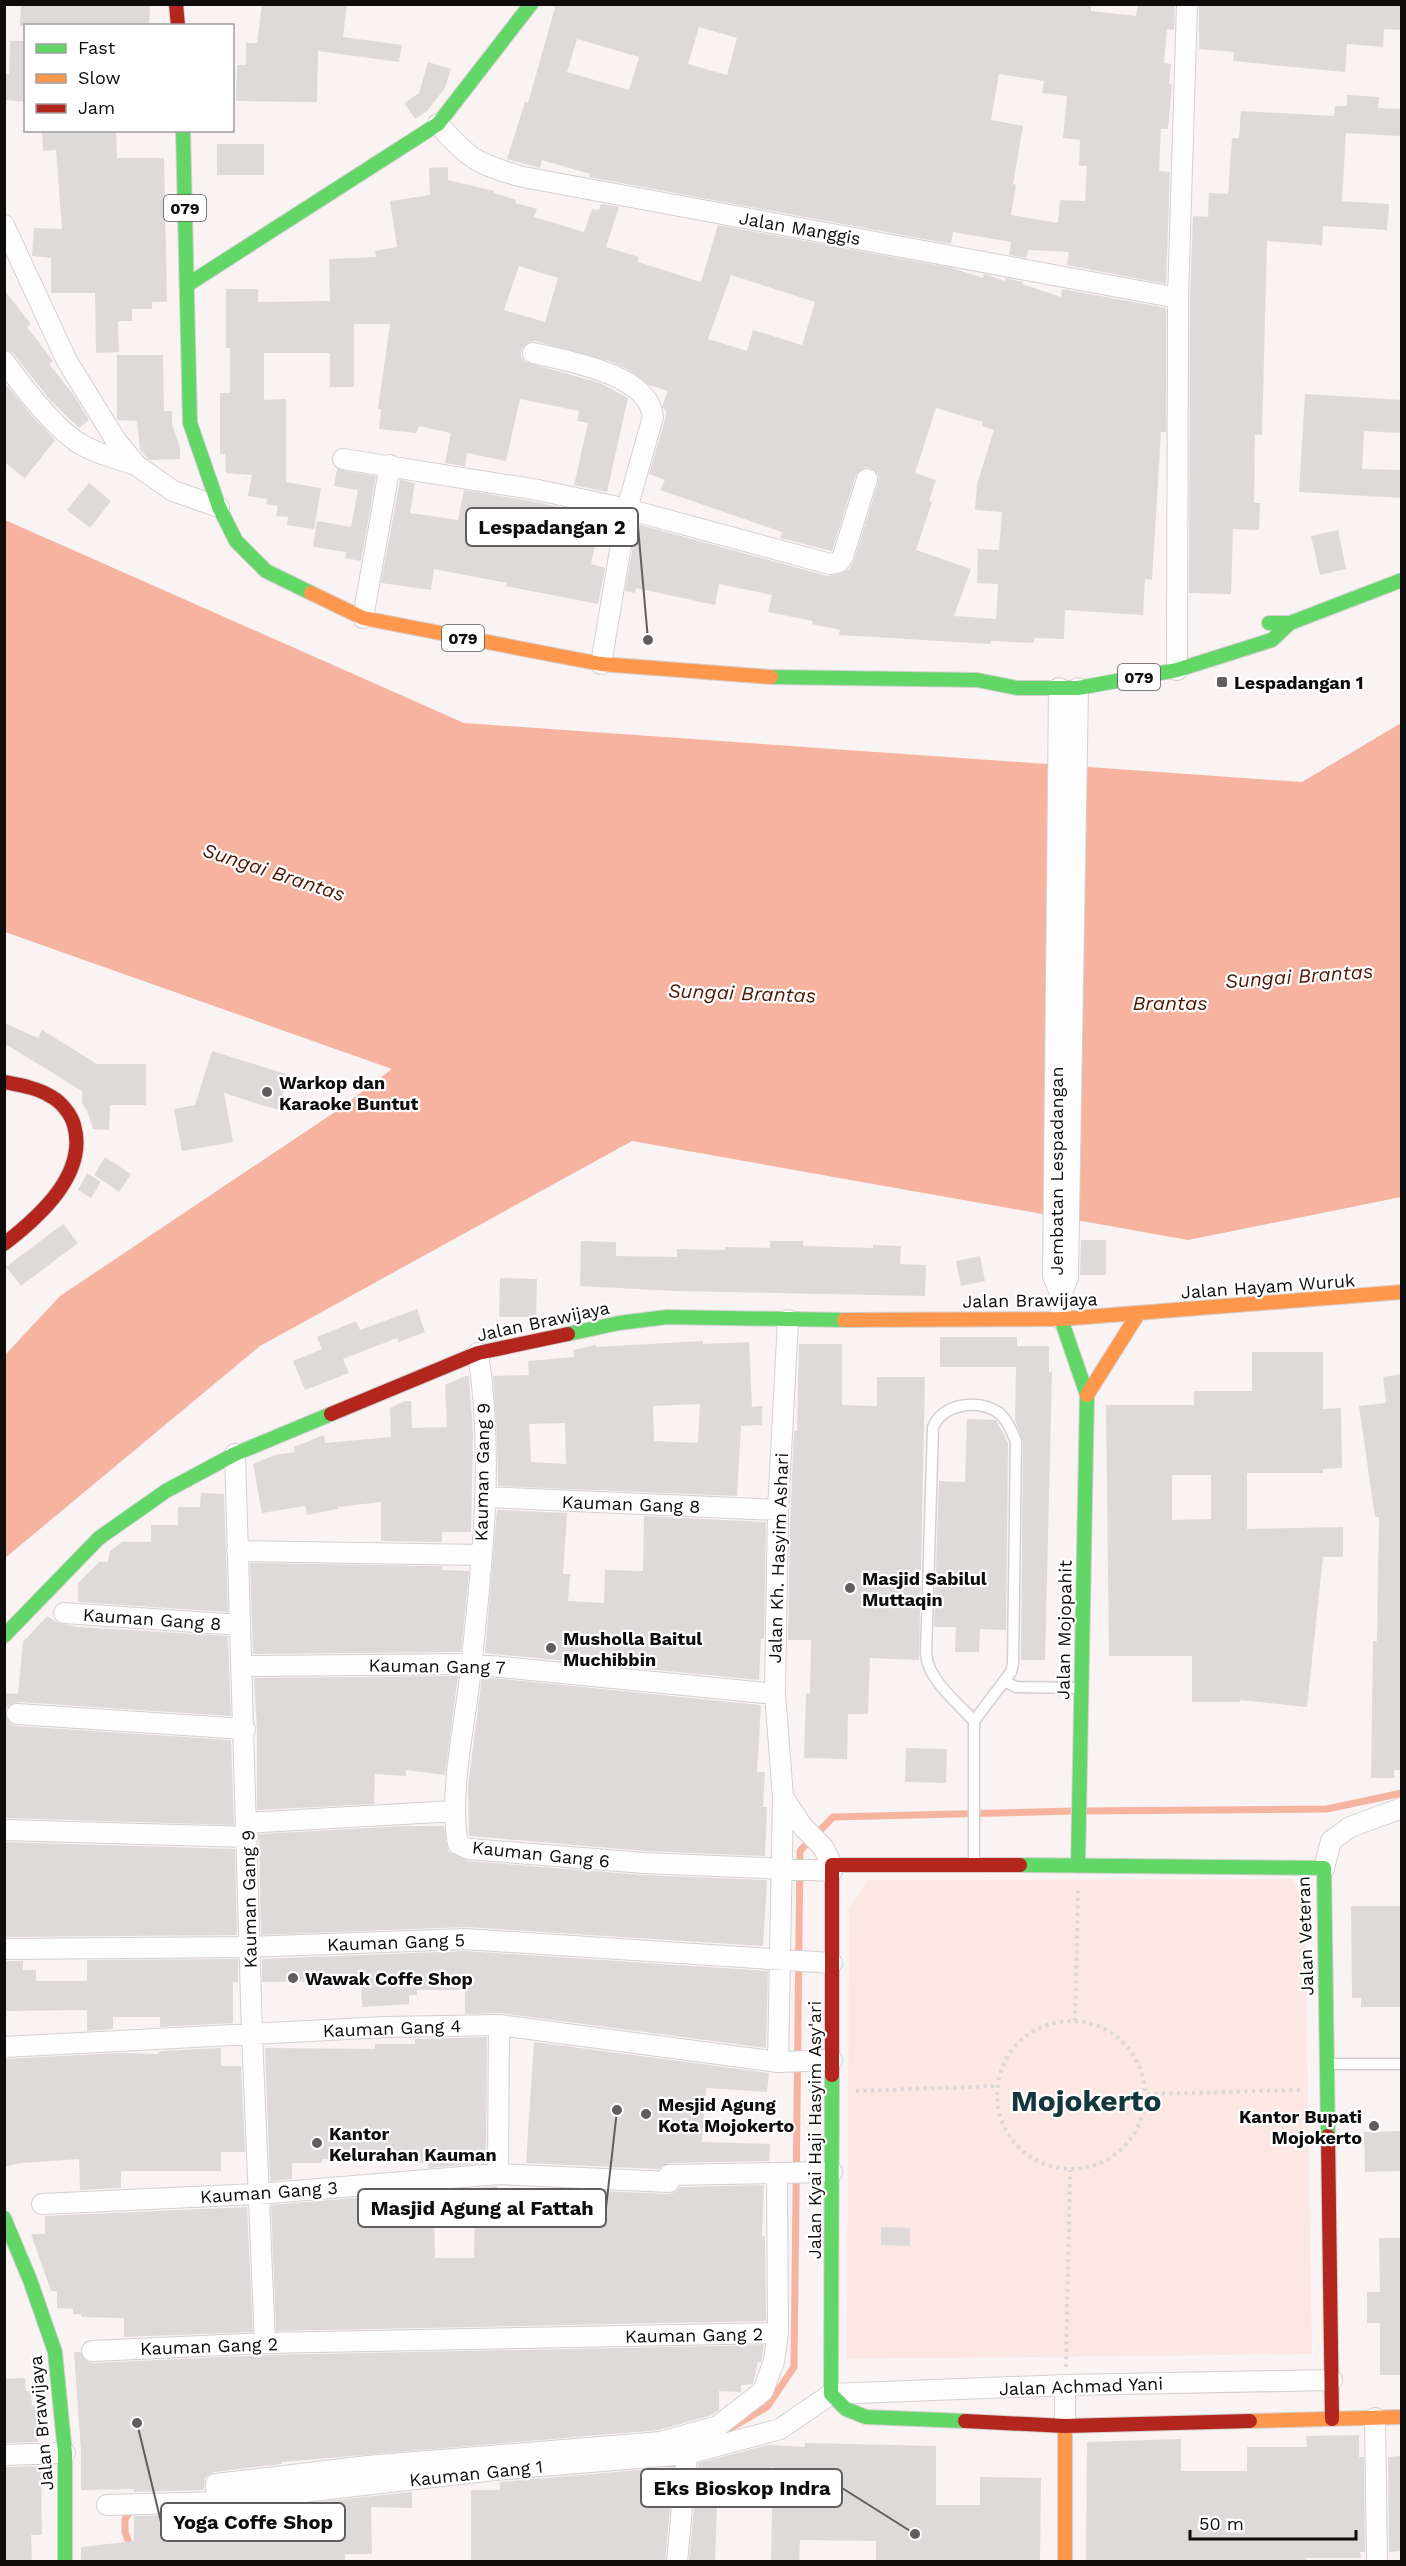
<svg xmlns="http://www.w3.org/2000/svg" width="1406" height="2566" font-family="'Work Sans',sans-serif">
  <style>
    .green { fill: #fbe8e2 }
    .water { fill: #f6b3a0 }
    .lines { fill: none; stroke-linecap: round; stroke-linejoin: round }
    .stream { stroke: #f6b3a0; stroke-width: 7 }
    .building { fill: #dedad9; fill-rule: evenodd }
    .lane-casing { stroke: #d4d0cf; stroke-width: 13 }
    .street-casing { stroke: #d4d0cf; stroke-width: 22 }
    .fast-casing { stroke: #d4d0cf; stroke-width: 16 }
    .slow-casing { stroke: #d4d0cf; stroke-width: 16 }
    .jam-casing { stroke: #d4d0cf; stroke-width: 16 }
    .path { stroke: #d9d7d7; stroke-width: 4; stroke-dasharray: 3 4.5; stroke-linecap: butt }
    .lane { stroke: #fefdfd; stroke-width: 10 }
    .street { stroke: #fefdfd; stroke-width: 20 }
    .fast { stroke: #63d668; stroke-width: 14 }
    .slow { stroke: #ff974d; stroke-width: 14 }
    .jam { stroke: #b3261e; stroke-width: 14 }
    .poi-dot { fill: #615d5d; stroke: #fff; stroke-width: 2 }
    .labels { text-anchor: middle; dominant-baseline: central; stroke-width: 4.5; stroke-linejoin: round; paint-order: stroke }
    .shield { fill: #fff; stroke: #575555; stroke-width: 1.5 }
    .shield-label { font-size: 16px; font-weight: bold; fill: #0f0c0c }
    .street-label { font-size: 18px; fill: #0f0c0c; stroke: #fff }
    .poi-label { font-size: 18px; font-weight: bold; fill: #0f0c0c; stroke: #fff; text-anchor: start }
    .water-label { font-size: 20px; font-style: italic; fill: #4d1503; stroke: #fff }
    .town-label { font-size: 30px; font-weight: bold; fill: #16363e; stroke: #fff }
    .leader { fill: none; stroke: #615d5d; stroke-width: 2 }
    .callout-dot { fill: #615d5d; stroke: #fff; stroke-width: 2 }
    .callout { fill: #fff; stroke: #615d5d; stroke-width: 2 }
    .callout-label { font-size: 20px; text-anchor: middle; font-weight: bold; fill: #0f0c0c }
  </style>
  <rect width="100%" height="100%" fill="#f9f4f3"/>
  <path class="green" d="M1292,1879L1305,1905L1312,2354L847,2359L849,1909L868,1880Z"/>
  <path class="water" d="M5,520L464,723L1302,782L1401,723V1197L1188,1240L632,1141L260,1346L5,1558V1355L60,1296L338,1110L392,1069L5,932Z"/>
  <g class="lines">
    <path class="stream" d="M1085,1811L1327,1809L1402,1793
      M717,2436L767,2407L794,2367L800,1851L833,1817L1074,1811
      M131,2548L125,2532V2519L131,2510"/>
  </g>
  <path class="building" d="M21,4H150L149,26H20Z
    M262,4H347L343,37L402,45L399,62L318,51L317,102L236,101L237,65H246V43H257Z
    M556,4H1091V11L1136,16L1138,4H1175L1174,30L1167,29L1164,63L1171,64L1169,84H1172L1168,129H1161L1159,171L1170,172L1166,284L1067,265L1069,252L1028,250L1027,258L1009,255L1011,242L953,232L951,244L589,177L590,174L542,160L540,168L507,159L525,102L528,103ZM699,27L737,38L727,75L688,64ZM577,39L639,57L629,90L567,72ZM999,74L1044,81L1042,93L1067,96L1063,138L1080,140L1079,166H1087L1085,201L1060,200L1058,223L1011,215L1016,185L1013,184L1023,126L991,120Z
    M1199,4H1401V30L1384,29L1383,47L1347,44L1345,72L1233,61L1234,52L1199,49Z
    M10,41H26V102L4,100V74H9Z
    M428,62L451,69L445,88L427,111L415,119L404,103L419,93Z
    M1347,95L1379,97L1378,108L1401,109L1400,136L1346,133L1342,201L1389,204L1387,230L1323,226L1322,245L1267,241L1262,435L1255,434L1254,503H1260L1259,530L1233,529L1231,594L1189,593L1190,298L1193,216L1208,217L1209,193L1228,194L1232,138H1239L1241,111L1334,116L1335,106H1347Z
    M42,130H116L117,158H164L167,302H152V309H132V321H118L119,352L96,353L95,293H51V258L32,256L34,228L62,229L56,150L43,151Z
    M217,144H264V175H217Z
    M448,167V180L494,191V193L516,200L515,203L537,209L534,217L584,232L592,209L599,210L601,204L619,207L606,247L639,257L638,262L701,282L718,225L952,268L983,278L984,274L1005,281V278L1023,282L1022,284L1061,297L1062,289L1166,308V432H1161L1152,580L1145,579L1143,615L1065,610L1064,639L1034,638V643L991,641V644L839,635L840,630L812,624L813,621L768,612L772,595L719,584L715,605L636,588L635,593L625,591L637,524L827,576L842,573L849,569L854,560L878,483L879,476L871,468L865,467L856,475L832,551L780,538L782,532L660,490L665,480L649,474L665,420L666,411L662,407L668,391L649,385L629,370L609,361L535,341L529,342L521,350V356L525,362L600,383L628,398L607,492L574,485L588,423L577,421L579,411L520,399L506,461L467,453L465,466L445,463L451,433L419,426L416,433L379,429L381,409H378L390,324H354V387H330V353H264V400L286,399V482L321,488L314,529L287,525L288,517L276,516L278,506L266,504L267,499L248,496L252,475L226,473L225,454H220V393H230V348H226V289H258V302L330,301L329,259L376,257L375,251L397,247L390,201L430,195L429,168ZM519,266L558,278L545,322L504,310ZM731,275L815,302L802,345L753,330L747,351L708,339ZM936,408L983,422L982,426L994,430L977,484L975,510L1002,512L999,550L978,549L977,583L998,584L996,619L954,616L971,569L916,550L932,502L929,501L936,480L915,473Z
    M4,290L31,324L27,327L53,361L49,364L73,394L89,420L79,428L50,400L13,353L4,349Z
    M117,355H163L164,411H172V424L180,448V459L149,460L140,450L137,421L117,420Z
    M4,382L32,416L55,440L25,478L4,462Z
    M1305,394L1401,400V433L1364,431L1362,469L1401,470V498L1299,492Z
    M337,469L376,476L361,561L345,558L346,552L313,547L317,521L351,527L358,490L334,486Z
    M400,480L415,483L410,513L458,520L464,490L536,502L602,516L591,564L605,568L598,604L506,586L507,583L434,569L431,590L381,583Z
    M89,483L111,501L90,528L67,510Z
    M1338,530L1346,569L1320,575L1311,536Z
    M4,1023L38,1038L42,1030L97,1064H146V1105H110L109,1130L93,1129L88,1113L82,1103V1091L4,1043Z
    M212,1051L289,1075L278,1110L224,1093L233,1142L182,1151L174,1109L195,1105Z
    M105,1157L131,1174L119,1192L94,1175Z
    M87,1173L101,1182L91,1198L78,1190Z
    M63,1224L78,1243L21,1286L6,1267Z
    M1081,1240H1106V1275H1080Z
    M581,1241L616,1242V1256L677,1257V1249L725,1250V1247L770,1248V1241H803V1246L873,1248V1245L901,1246L900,1264L926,1265L925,1296L676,1291L580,1286Z
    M980,1256L985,1281L961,1286L956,1261Z
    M500,1278L537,1279L536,1317H499Z
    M417,1309L425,1332L399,1342L397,1338L343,1359L349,1373L305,1390L293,1361L322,1349L317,1337L356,1321L360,1330Z
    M940,1337H1017V1346H1049V1372H1052L1045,1660H1021L1023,1441L1015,1421L1016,1367H940Z
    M703,1341V1344L749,1342L752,1407L762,1406V1425L741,1426L737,1496L498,1486L497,1435L493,1376L529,1375L528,1361L574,1357L573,1350L596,1345V1347ZM700,1404L698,1443L654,1441L653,1406ZM565,1423L566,1464L531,1462L529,1424Z
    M799,1344H842V1405L877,1406V1377H925L919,1660L870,1658L868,1714H848L847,1759L804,1758L806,1693H810L811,1640H788L790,1524L794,1431H797Z
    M1252,1352H1323V1409L1341,1408L1342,1468L1323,1469V1473H1247V1529L1343,1527V1557H1323L1307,1707L1240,1700V1702H1192V1656H1109L1106,1405H1194V1391H1252ZM1172,1475H1211V1519L1172,1520Z
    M1401,1374V1770H1394V1778H1371L1373,1641H1377L1379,1517H1375L1359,1406L1386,1403L1383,1377Z
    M466,1376H469L473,1436L471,1532H442V1542L381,1541V1502L338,1507V1509L307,1515L305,1506L262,1513L253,1464L275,1455L295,1452L294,1447L324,1435L325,1443L391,1437L390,1408L405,1401H411L412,1428L447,1427L445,1385Z
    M967,1419L996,1420L1008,1443L1006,1630L980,1629L979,1652H955L956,1627H934L939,1481L965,1482Z
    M201,1493L224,1494L228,1612L78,1602V1583L99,1562H108L110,1551L122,1542H151V1525H178V1507H200Z
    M497,1510L567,1513L563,1574H570L568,1601L604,1603L605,1570L643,1571L644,1516L766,1522L764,1639H761L759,1680L485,1653Z
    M250,1563L442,1566V1570L469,1571L461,1652L253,1654Z
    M47,1616L58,1623L78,1627L228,1636L231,1716L18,1702L7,1707L5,1714L10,1724L16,1726L231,1740L234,1825L4,1818V1693L18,1694L23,1641L27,1638Z
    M458,1676L445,1775L406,1770V1776L375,1774L374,1804L257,1810V1729L254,1678Z
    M482,1677L761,1705L757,1772H765L763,1807H767L765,1856L645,1851L469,1836L468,1786Z
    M906,1748L947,1749L946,1783L905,1782Z
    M405,1826H444L448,1851L468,1861L643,1875L767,1880L763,1946L466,1927L261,1935L259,1834Z
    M4,1842L235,1849L237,1935L4,1937Z
    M1351,1906H1401V2007H1361V1998H1352Z
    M465,1951L768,1971L766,2048L501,2013L465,2014V1990H417V1995H409V2004L362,2007L361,1981L262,1982V1959Z
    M238,1959V1982H233V2023L160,2027V2017H113V2029L87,2031V2010L4,2011V1961H23V1970H36V1981H87V1960Z
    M487,2037L486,2163L428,2168V2163H409V2157L340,2156V2159H322V2163H292V2179L270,2181L265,2048L375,2049V2044H415V2039Z
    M534,2042L769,2073L767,2092L706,2088L702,2142L770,2144L769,2161L669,2163L658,2169L526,2163Z
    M221,2048V2066H241L245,2152H221V2171H121V2188L80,2190L79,2159L21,2163L4,2167V2059L118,2053L157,2054L161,2051Z
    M1401,2131V2171L1365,2172L1364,2132Z
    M764,2185L762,2236H765L766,2321L276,2331L271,2205L378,2196L429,2195V2192L497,2186L496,2204L555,2206V2189L668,2194L675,2192L680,2187ZM434,2209H475L474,2258H435Z
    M247,2207L253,2332L124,2337V2318L81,2317V2314H73V2309L57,2308V2291H51L31,2234H45V2216Z
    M881,2227L910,2228V2246L881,2245Z
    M1379,2238H1401V2375H1380V2323H1367V2292H1380Z
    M764,2345L762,2358L761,2362H758L753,2384L741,2385V2392L719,2391V2410L712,2415L659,2430L281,2462V2464L214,2472L205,2478L204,2490L134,2492V2489L81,2490V2451L74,2352H80L86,2361L93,2363L265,2355Z
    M25,2378L26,2391H31L32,2406L38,2405V2442L4,2443V2379Z
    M1359,2435V2457H1364L1365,2552H1360L1361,2558H1306V2562H1086L1087,2442L1181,2439V2471H1247V2447H1307L1306,2436Z
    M805,2443L936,2446V2505H980V2477L1041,2478L1040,2562H876V2541L800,2540L799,2562H771L773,2467L718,2476L715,2562H689L698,2463L768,2445L805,2447Z
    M1401,2456V2551L1389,2552L1388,2457Z
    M41,2466L42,2535H31L32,2562H4V2467Z
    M674,2467L665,2562H471V2490H500V2482Z
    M412,2492V2508L371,2507L372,2554H345V2562H81V2547L134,2541V2516L217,2514L288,2506H318V2502Z"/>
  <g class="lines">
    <defs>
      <path id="lane" d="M1004,1681L1016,1687L1081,1688
        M974,1721C958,1703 928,1680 926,1654L933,1427C944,1403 978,1399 999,1413C1007,1419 1012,1432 1016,1441L1013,1664L1011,1672L974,1721V1864
        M1327,2064H1402"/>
      <path id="street" d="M438,124C470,160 477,164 523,177L1178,298
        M4,225L67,361L115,439L136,465L173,491L219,507
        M533,353C568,361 649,374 653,417L627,509L601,664
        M4,361C22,386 57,432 84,446C100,455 119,459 136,465
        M343,459L538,490L627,509L830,564L839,562L843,556L867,479
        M363,618L390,465
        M1177,670L1178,298L1187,4
        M1059,688L1053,1276L1061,1296V1319
        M1061,1296L1068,1277L1078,688
        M478,1353C495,1462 481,1576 469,1685C463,1733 449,1797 458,1844L469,1849L644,1863L832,1871
        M235,1454L252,2034L265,2343
        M485,1497L778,1510
        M237,1551L481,1555
        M64,1613L240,1625
        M241,1666L471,1664L775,1694
        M17,1714L245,1729
        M783,1797L803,1827L823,1847L832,1865
        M247,1823L455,1811
        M4,1830L248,1837
        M1324,1868L1331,1841L1350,1827L1402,1808
        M4,1949L250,1947L465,1939L832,1963
        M4,2047L385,2027L499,2025L778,2062L832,2060
        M778,2062L783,1797L775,1694L778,1510L788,1320
        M498,2174L499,2025
        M42,2204L258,2194L498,2174L669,2182V2175L832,2172
        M92,2351L265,2343L778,2333
        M1375,2418L1377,2562
        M1065,2426V2385
        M4,2455L65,2453
        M217,2502L216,2484L367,2466L661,2442L718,2426L763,2391L774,2361L778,2333L777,2174
        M107,2505L217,2502L494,2470L687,2454L780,2429L831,2394L1065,2385L1332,2380
        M677,2562L687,2454"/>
      <path id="fast" d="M183,130L190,423L219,507L236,541L266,571L311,593
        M187,285L438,124L531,4
        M1269,623H1290L1402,580
        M771,677L977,680L1017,688H1078L1177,670L1272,640L1290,623
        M1061,1319L1087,1395L1078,1866
        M568,1334L619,1323L667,1317L844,1320
        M4,1636L99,1538L166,1491L235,1454L331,1414
        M1020,1865L1324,1868L1328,2136
        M832,2075L831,2394L846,2409L866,2417L965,2421
        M4,2218L30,2280L55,2352L65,2453V2562"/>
      <path id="slow" d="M311,593L363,618L601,664L771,677
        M844,1320L1061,1319L1402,1292
        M1087,1395L1138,1314
        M1250,2421L1402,2417
        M1065,2426V2562"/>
      <path id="jam" d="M176,4L178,26
        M4,1082C20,1085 38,1088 52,1097C61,1102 71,1114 74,1125C88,1174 39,1217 4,1244
        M331,1414L478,1353L568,1334
        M832,2075V1865H1020
        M1328,2136L1332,2419
        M965,2421L1065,2426L1250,2421"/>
    </defs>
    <use href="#lane" class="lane-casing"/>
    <use href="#street" class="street-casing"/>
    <use href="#fast" class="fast-casing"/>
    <use href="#slow" class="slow-casing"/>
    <use href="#jam" class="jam-casing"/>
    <path class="path" d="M1075,2021L1078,1890
      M997 2095a74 74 0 1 1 148 0a74 74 0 1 1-148 0Z
      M856,2091L996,2086
      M1147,2094L1302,2090
      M1066,2367L1070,2170"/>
    <use href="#lane" class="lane"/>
    <use href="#street" class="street"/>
    <use href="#fast" class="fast"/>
    <use href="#slow" class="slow"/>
    <use href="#jam" class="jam"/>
  </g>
  <g class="poi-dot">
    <rect x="1216" y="676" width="12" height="12" rx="3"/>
    <circle cx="267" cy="1092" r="6"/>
    <circle cx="850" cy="1588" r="6"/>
    <circle cx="551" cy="1648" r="6"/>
    <circle cx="293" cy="1978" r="6"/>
    <circle cx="646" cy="2114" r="6"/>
    <circle cx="1374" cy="2126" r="6"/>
    <circle cx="317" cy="2143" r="6"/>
  </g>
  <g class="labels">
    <g class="shield">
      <rect x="164" y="195" width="42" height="26" rx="4.5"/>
      <rect x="442" y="625" width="42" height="26" rx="4.5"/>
      <rect x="1118" y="664" width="42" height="26" rx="4.5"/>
    </g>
    <g class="shield-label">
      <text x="185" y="208">079</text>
      <text x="463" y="638">079</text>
      <text x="1139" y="677">079</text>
    </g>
    <g class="street-label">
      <text transform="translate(800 228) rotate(10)">Jalan Manggis</text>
      <text transform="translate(1056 1171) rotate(-90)">Jembatan Lespadangan</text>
      <text transform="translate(1268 1286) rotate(-4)">Jalan Hayam Wuruk</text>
      <text transform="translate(1030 1300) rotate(-1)">Jalan Brawijaya</text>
      <text transform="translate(543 1321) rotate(-12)">Jalan Brawijaya</text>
      <text transform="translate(482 1472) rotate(-89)">Kauman Gang 9</text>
      <text transform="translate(631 1504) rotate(2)">Kauman Gang 8</text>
      <text transform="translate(778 1558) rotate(-88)">Jalan Kh. Hasyim Ashari</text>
      <text transform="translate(152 1619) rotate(4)">Kauman Gang 8</text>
      <text transform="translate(1064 1630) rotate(-89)">Jalan Mojopahit</text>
      <text transform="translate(437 1666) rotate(1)">Kauman Gang 7</text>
      <text transform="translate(541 1854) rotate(6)">Kauman Gang 6</text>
      <text transform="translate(249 1899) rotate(-91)">Kauman Gang 9</text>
      <text transform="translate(1305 1936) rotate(-92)">Jalan Veteran</text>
      <text transform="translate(396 1942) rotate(-2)">Kauman Gang 5</text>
      <text transform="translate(392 2028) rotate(-2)">Kauman Gang 4</text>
      <text transform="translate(814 2130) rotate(-90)">Jalan Kyai Haji Hasyim Asy'ari</text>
      <text transform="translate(269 2192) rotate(-4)">Kauman Gang 3</text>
      <text transform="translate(694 2335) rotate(-1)">Kauman Gang 2</text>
      <text transform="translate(209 2346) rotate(-2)">Kauman Gang 2</text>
      <text transform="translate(1081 2386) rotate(-2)">Jalan Achmad Yani</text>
      <text transform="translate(41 2423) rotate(-95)">Jalan Brawijaya</text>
      <text transform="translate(476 2473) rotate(-6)">Kauman Gang 1</text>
    </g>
    <g class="poi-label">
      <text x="1234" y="682">Lespadangan 1</text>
      <text x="279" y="1082">Warkop dan<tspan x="279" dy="21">Karaoke Buntut</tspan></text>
      <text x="862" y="1578">Masjid Sabilul<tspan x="862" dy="21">Muttaqin</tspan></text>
      <text x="563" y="1638">Musholla Baitul<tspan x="563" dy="21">Muchibbin</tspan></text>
      <text x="305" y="1978">Wawak Coffe Shop</text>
      <text x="658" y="2104">Mesjid Agung<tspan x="658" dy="21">Kota Mojokerto</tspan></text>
      <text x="1362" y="2116" text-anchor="end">Kantor Bupati<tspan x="1362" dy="21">Mojokerto</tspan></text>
      <text x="329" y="2133">Kantor<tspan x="329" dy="21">Kelurahan Kauman</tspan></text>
    </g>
    <g class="water-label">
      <text transform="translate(274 872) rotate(18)">Sungai Brantas</text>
      <text transform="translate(1299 976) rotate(-4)">Sungai Brantas</text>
      <text transform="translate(742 993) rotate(2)">Sungai Brantas</text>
      <text x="1170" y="1003">Brantas</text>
    </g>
    <g class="town-label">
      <text x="1086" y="2100">Mojokerto</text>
    </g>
  </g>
  <path class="leader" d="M648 640L638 527M617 2110L606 2208M915 2534L842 2488M137 2423L161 2522"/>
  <g class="callout-dot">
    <circle cx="648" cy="640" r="6"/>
    <circle cx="617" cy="2110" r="6"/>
    <circle cx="915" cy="2534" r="6"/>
    <circle cx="137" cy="2423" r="6"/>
  </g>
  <g class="callout">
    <rect x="466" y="508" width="172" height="38" rx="6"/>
    <rect x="358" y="2189" width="248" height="38" rx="6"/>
    <rect x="641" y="2469" width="201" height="38" rx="6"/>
    <rect x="161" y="2503" width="184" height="38" rx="6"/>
  </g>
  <g class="callout-label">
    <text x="552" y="534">Lespadangan 2</text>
    <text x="482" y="2215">Masjid Agung al Fattah</text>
    <text x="742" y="2495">Eks Bioskop Indra</text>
    <text x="253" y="2529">Yoga Coffe Shop</text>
  </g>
  <rect width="1406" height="2566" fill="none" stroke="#0f0c0c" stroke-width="12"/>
  <rect x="24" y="24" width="210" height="108" fill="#ffffff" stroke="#9f9e9e" stroke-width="1.5"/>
  <rect x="36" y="44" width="30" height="9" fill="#63d668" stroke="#9f9e9e" stroke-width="1.5"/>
  <text x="78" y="54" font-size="18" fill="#0f0c0c">Fast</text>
  <rect x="36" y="74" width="30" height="9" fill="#ff974d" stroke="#9f9e9e" stroke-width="1.5"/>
  <text x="78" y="84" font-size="18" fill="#0f0c0c">Slow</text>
  <rect x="36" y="104" width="30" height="9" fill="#b3261e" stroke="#9f9e9e" stroke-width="1.5"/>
  <text x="78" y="114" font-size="18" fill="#0f0c0c">Jam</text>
  <path d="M1190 2530v9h166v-9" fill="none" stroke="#0f0c0c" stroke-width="3"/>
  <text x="1199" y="2530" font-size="18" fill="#0f0c0c" stroke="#ffffff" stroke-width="4.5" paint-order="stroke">50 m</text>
</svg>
